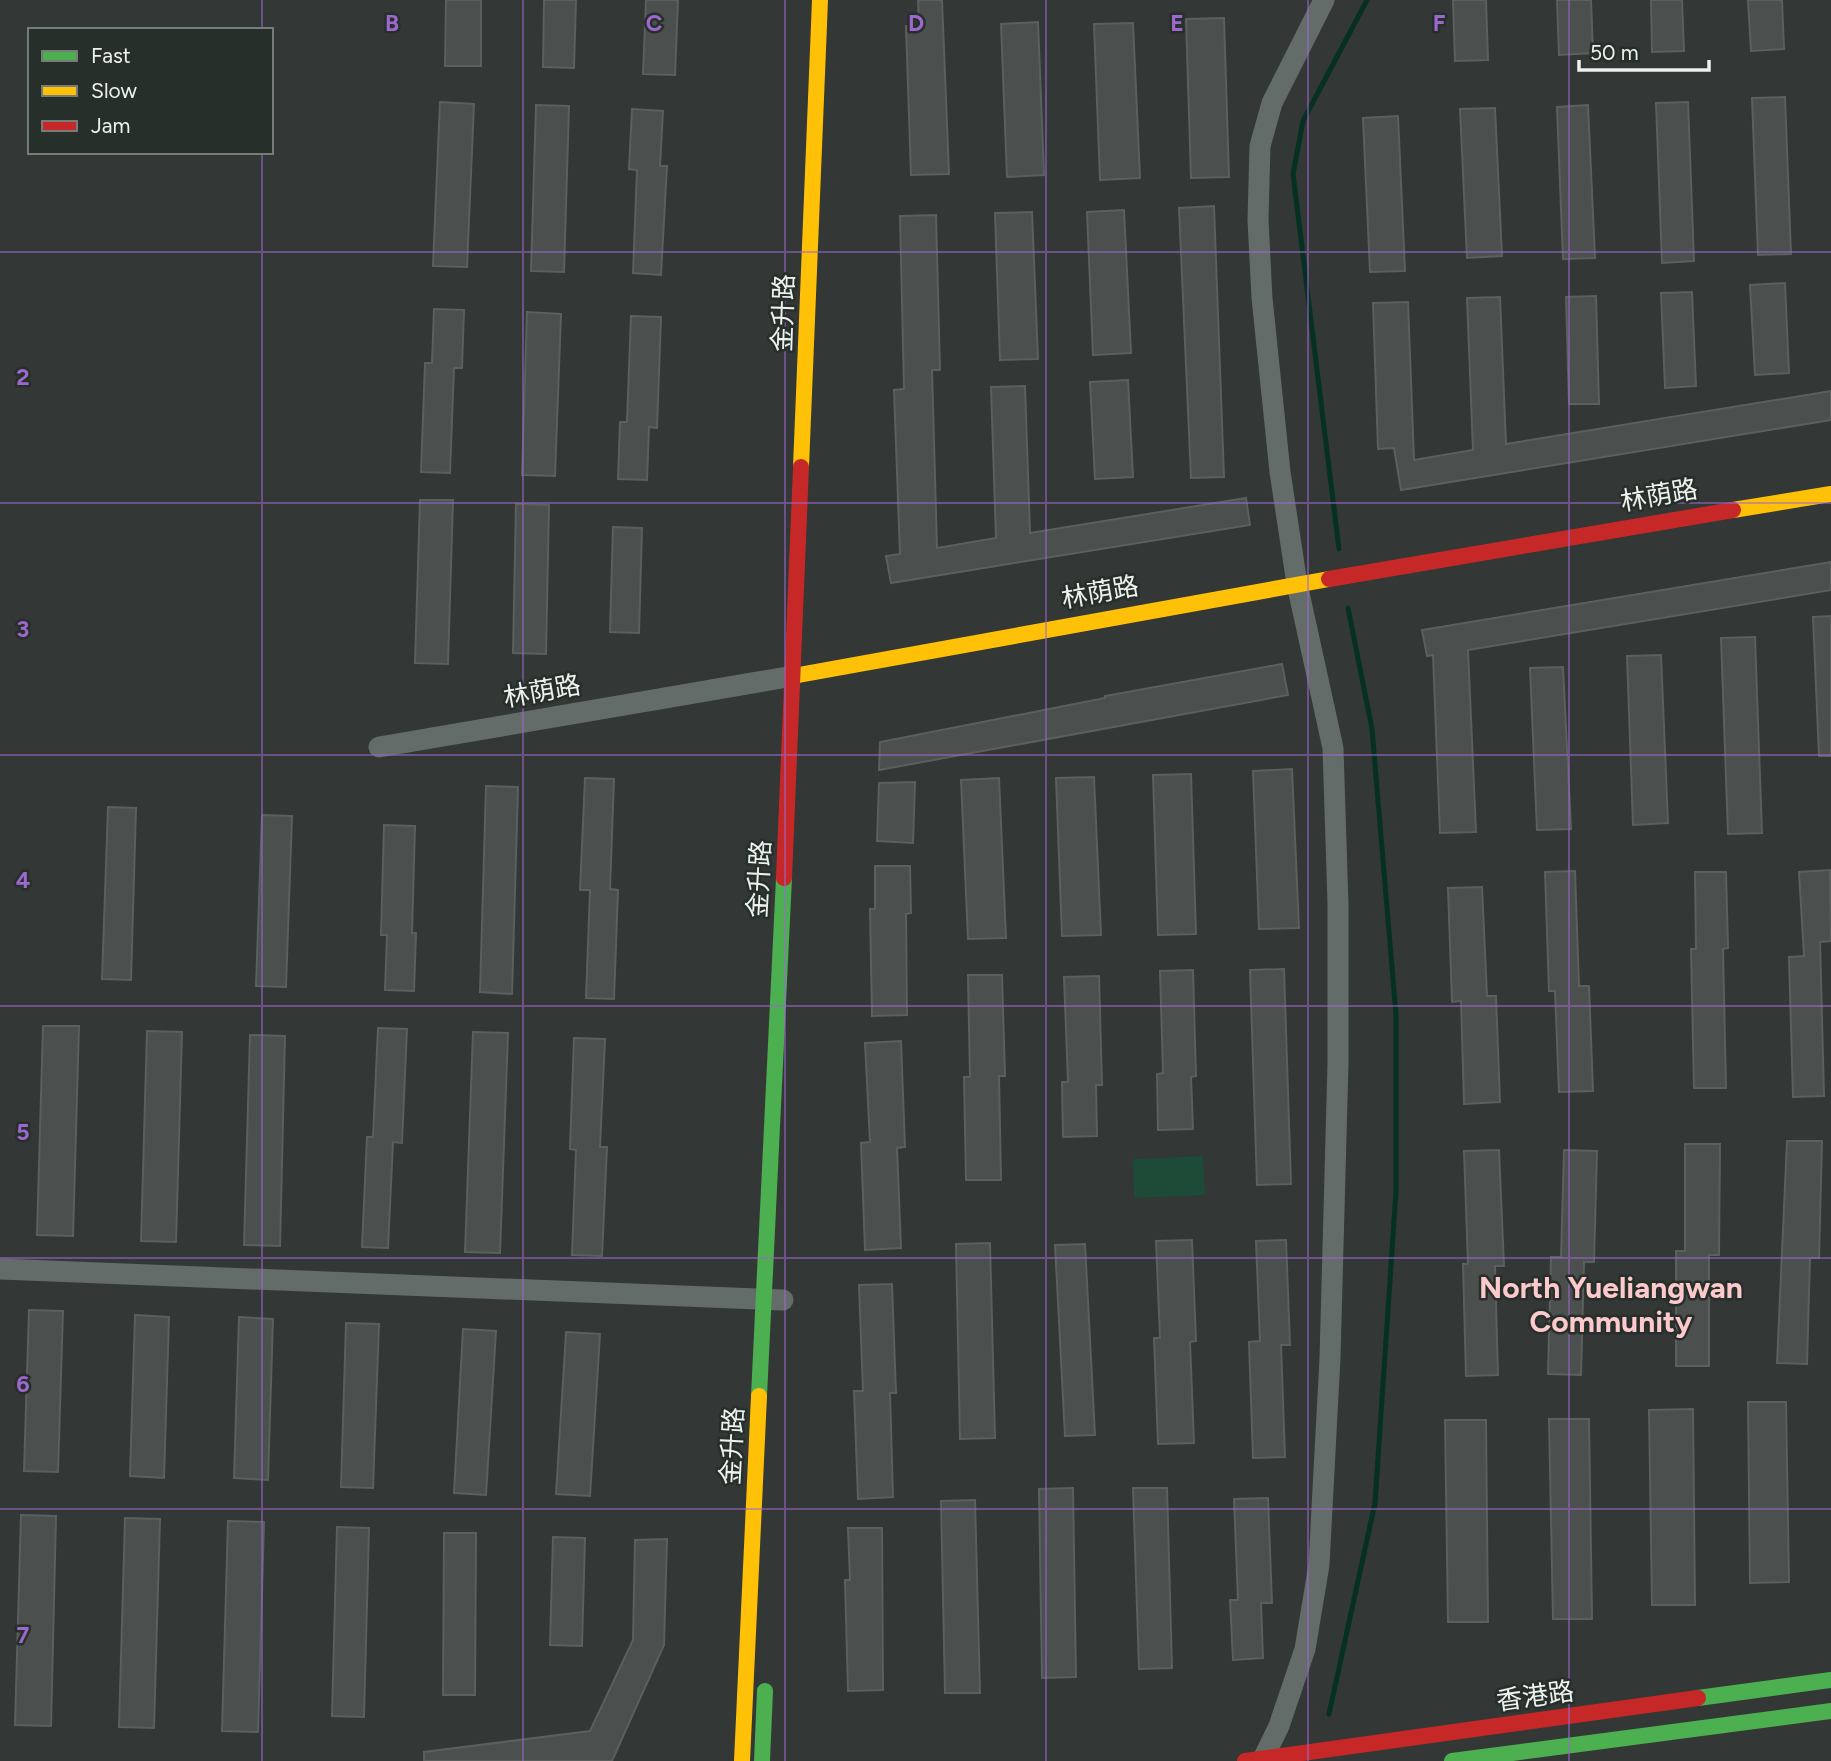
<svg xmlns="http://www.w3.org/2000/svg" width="1831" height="1761" font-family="Figtree,'Noto Sans SC',sans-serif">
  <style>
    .green { fill: #1d4b38 }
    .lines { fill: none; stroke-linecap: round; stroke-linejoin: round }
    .stream { stroke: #063021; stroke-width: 5 }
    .building { fill: #4b4f4d; stroke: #5b5f5d; stroke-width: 2 }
    .street { stroke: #636c68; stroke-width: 21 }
    .fast { stroke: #4caf50; stroke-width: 16 }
    .slow { stroke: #ffc107; stroke-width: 16 }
    .jam { stroke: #c62828; stroke-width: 16 }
    .grid { fill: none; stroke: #9d67cd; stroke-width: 2; stroke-opacity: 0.55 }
    .labels { text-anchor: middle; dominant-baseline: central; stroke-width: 5; stroke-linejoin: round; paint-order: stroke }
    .street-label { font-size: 26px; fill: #edf2ef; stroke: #272f2b }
    .quarter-label { font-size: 30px; font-weight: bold; fill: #fdc9cc; stroke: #272f2b }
    .grid-label { font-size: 23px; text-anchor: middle; font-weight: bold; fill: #9d67cd; stroke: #272f2b; stroke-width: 5; stroke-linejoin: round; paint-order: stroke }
  </style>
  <rect width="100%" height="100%" fill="#333735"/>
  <path class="green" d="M1203,1156L1205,1195L1134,1198L1133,1159Z"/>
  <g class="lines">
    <path class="stream" d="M1339,549L1293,174L1303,121L1367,0
      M1329,1714L1375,1503L1396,1191V1015L1372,729L1348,608"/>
  </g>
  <path class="building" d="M446,0H481V66H445Z
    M544,0H576L574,68L543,67Z
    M646,0H678L675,75L643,74Z
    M918,0H942L949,174L911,175L906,26H919Z
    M1453,0H1486L1488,60L1455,61Z
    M1557,0H1591L1593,53L1559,55Z
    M1651,0H1682L1684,51L1652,52Z
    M1748,0H1782L1784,49L1751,51Z
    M1224,18L1229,177L1191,178L1186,19Z
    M1038,22L1044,175L1007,177L1001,24Z
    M1133,23L1140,178L1100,180L1094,24Z
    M1785,97L1791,254L1758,255L1752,98Z
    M440,102L474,104L467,267L433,266Z
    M1688,102L1694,261L1662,263L1656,103Z
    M536,105L569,106L564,272L531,271Z
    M1588,105L1595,258L1563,259L1557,107Z
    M1495,108L1502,256L1467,258L1460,109Z
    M632,109L663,111L660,166H667L661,275L633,273L637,170L629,169Z
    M1398,116L1405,271L1370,272L1363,118Z
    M1214,206L1224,477L1191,478L1179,208Z
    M1124,210L1131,353L1093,355L1087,212Z
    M1032,212L1038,359L1000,360L995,213Z
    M936,215L940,370H932L937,548L996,538L991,387L1025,386L1030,533L1246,498L1250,525L891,583L886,556L900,554L894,390L904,389L900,216Z
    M1785,283L1789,373L1755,375L1750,285Z
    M1692,292L1696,386L1665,388L1661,293Z
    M1596,296L1599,404H1569L1566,297Z
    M1500,297L1506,444L1831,391V420L1401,490L1394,448L1378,449L1373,303L1408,302L1414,460L1473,450L1467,298Z
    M434,309L464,310L462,368H454L450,473L421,472L425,363H432Z
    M527,312L561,314L555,476L522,475Z
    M631,316L661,317L657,428L649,427L647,480L618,479L620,422H627Z
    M1128,380L1133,477L1095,479L1090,382Z
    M420,500H453L448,664L415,663Z
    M516,504L549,505L546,654L513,653Z
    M613,527L642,528L639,633L610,632Z
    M1831,562V590L1468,650L1476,832L1440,833L1433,655L1427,656L1422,630Z
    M1831,616V756H1819L1813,617Z
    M1755,637L1762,833L1728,834L1721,638Z
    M1661,655L1668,823L1633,825L1627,656Z
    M1282,664L1288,695L879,770L880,742L1105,698V696Z
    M1563,667L1571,829L1537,830L1530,668Z
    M1292,769L1299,928L1259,929L1253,771Z
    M1191,774L1196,934L1158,935L1153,775Z
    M1094,777L1101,935L1062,936L1056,778Z
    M585,778L614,779L610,889L618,890L614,999L586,998L590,890H580Z
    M999,778L1006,938L968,939L961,780Z
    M915,782L913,843L877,841L879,783Z
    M486,786L518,787L512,994L480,992Z
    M108,807L136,808L131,980L102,979Z
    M262,815L292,816L286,987L256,986Z
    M384,825L415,826L412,933H416L414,991L385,990L387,935H381Z
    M875,866H910L911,913L906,914L907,1015L872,1016L870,909H875Z
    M1830,870L1831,941L1820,942L1824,1096L1793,1097L1789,957L1804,956L1799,872Z
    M1575,871L1579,986H1589L1593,1091L1559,1092L1555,991H1549L1545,872Z
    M1695,872H1726L1728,948L1723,949L1726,1088H1694L1691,949H1696Z
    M1482,887L1487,996H1496L1500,1102L1464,1104L1461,1001L1452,1002L1448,888Z
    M1284,969L1291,1184L1257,1185L1250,970Z
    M1193,970L1196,1076L1191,1077L1193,1129L1158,1130L1157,1074L1163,1073L1160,971Z
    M968,975H1002L1005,1076H999L1001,1180H966L964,1077H970Z
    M1099,976L1102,1085H1096L1097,1136L1063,1137L1062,1082H1068L1064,977Z
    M43,1026H79L73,1236L37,1235Z
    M378,1028L407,1029L402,1143L393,1142L388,1248L362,1247L367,1137H373Z
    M147,1031L182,1032L176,1242L141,1241Z
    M473,1032L508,1033L500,1253L465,1252Z
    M250,1035L285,1036L280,1246L244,1245Z
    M574,1038L605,1039L600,1147H607L602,1256L572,1255L576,1150L570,1149Z
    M901,1041L905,1147L897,1148L901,1248L865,1250L861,1143L870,1142L865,1043Z
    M1787,1141H1822L1819,1258H1810L1807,1364L1777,1363Z
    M1685,1144H1720L1719,1255H1709V1366H1676V1251H1685Z
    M1499,1150L1504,1266H1495L1498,1375L1466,1376L1463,1264H1468L1464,1151Z
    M1564,1150L1597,1151L1594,1262H1584L1581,1375L1548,1374L1551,1257H1561Z
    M1192,1240L1196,1341L1190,1342L1194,1443L1158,1444L1154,1338H1160L1156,1241Z
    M1286,1240L1290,1345H1281L1285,1457L1253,1458L1249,1342L1260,1341L1256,1241Z
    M990,1243L995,1438L960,1439L956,1244Z
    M1085,1244L1095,1435L1065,1436L1055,1245Z
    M892,1284L896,1393H890L893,1497L858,1499L854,1391H863L859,1285Z
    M29,1310L63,1311L58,1472L24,1471Z
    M135,1315L169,1317L164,1478L130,1476Z
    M239,1317L273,1319L268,1480L234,1478Z
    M346,1323L379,1324L373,1488L341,1487Z
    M463,1329L496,1331L486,1495L454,1493Z
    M566,1332L600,1334L590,1496L556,1494Z
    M1748,1402H1786L1789,1582L1750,1583Z
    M1693,1409L1695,1605H1652L1649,1410Z
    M1549,1419H1589L1592,1619H1553Z
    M1445,1420H1486L1488,1622H1448Z
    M1073,1488L1076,1677L1042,1678L1039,1489Z
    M1133,1488H1167L1172,1668L1139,1669Z
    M1268,1498L1272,1603H1261L1263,1658L1233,1660L1230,1600H1238L1234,1499Z
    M975,1500L980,1693H945L941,1501Z
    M21,1515L56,1516L51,1726L15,1725Z
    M125,1518L160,1519L154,1728L119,1727Z
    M228,1521L264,1522L258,1732L222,1731Z
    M337,1527L369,1528L364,1717L332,1716Z
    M848,1528H882L883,1690L848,1691L845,1580H850Z
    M444,1533H476L475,1695H443Z
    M553,1537L585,1538L582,1646L550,1645Z
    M667,1539L664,1645L612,1761H424V1752L590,1731L633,1640L635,1540Z"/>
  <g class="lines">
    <path class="street" d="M379,747L793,676
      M0,1269L783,1300
      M1262,1761L1279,1726L1305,1649L1319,1565L1330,1358L1338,1063V904L1333,748L1297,584L1280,472L1262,298L1258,220L1260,146L1272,103L1324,0"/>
    <path class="fast" d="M759,1396L784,878
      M1698,1698L1831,1680
      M762,1761L765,1691
      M1452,1761L1831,1711"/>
    <path class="slow" d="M801,467L820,0
      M1733,510L1831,494
      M793,676L1329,579
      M742,1761L759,1396"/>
    <path class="jam" d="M1329,579L1733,510
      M784,878L801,467
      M1245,1761L1698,1698"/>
  </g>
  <path class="grid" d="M262,0V30M523,0V1761M785,0V1761M1046,0V1761M1308,0V1761M1569,0V1761M262,152V1761M0,252H1831M0,503H1831M0,755H1831M0,1006H1831M0,1258H1831M0,1509H1831"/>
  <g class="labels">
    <g class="street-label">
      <text transform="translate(783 313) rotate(-88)">金升路</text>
      <text transform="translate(1659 495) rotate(-10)">林荫路</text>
      <text transform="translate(1100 592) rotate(-10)">林荫路</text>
      <text transform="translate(542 691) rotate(-10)">林荫路</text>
      <text transform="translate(759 879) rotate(-87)">金升路</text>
      <text transform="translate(732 1446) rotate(-87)">金升路</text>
      <text transform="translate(1535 1696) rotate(-8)">香港路</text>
    </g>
    <g class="quarter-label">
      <text x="1611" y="1287">North Yueliangwan<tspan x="1611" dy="34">Community</tspan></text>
    </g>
  </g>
  <g class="grid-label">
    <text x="392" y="31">B</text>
    <text x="654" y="31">C</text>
    <text x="916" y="31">D</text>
    <text x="1177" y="31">E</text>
    <text x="1439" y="31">F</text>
    <text x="23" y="385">2</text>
    <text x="23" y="637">3</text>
    <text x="23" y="888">4</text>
    <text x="23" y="1140">5</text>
    <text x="23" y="1392">6</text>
    <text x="23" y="1643">7</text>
  </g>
  <rect x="28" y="28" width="245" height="126" fill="#272f2b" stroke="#767d79" stroke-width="2"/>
  <rect x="42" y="51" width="35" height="10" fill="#4caf50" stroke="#767d79" stroke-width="2"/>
  <text x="91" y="63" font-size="21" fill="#edf2ef">Fast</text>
  <rect x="42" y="86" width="35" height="10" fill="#ffc107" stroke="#767d79" stroke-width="2"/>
  <text x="91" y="98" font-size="21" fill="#edf2ef">Slow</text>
  <rect x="42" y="121" width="35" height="10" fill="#c62828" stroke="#767d79" stroke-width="2"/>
  <text x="91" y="133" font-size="21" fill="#edf2ef">Jam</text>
  <path d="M1579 60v10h130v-10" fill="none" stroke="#edf2ef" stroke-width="3.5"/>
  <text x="1590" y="60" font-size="21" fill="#edf2ef" stroke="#272f2b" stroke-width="5" paint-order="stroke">50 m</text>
</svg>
